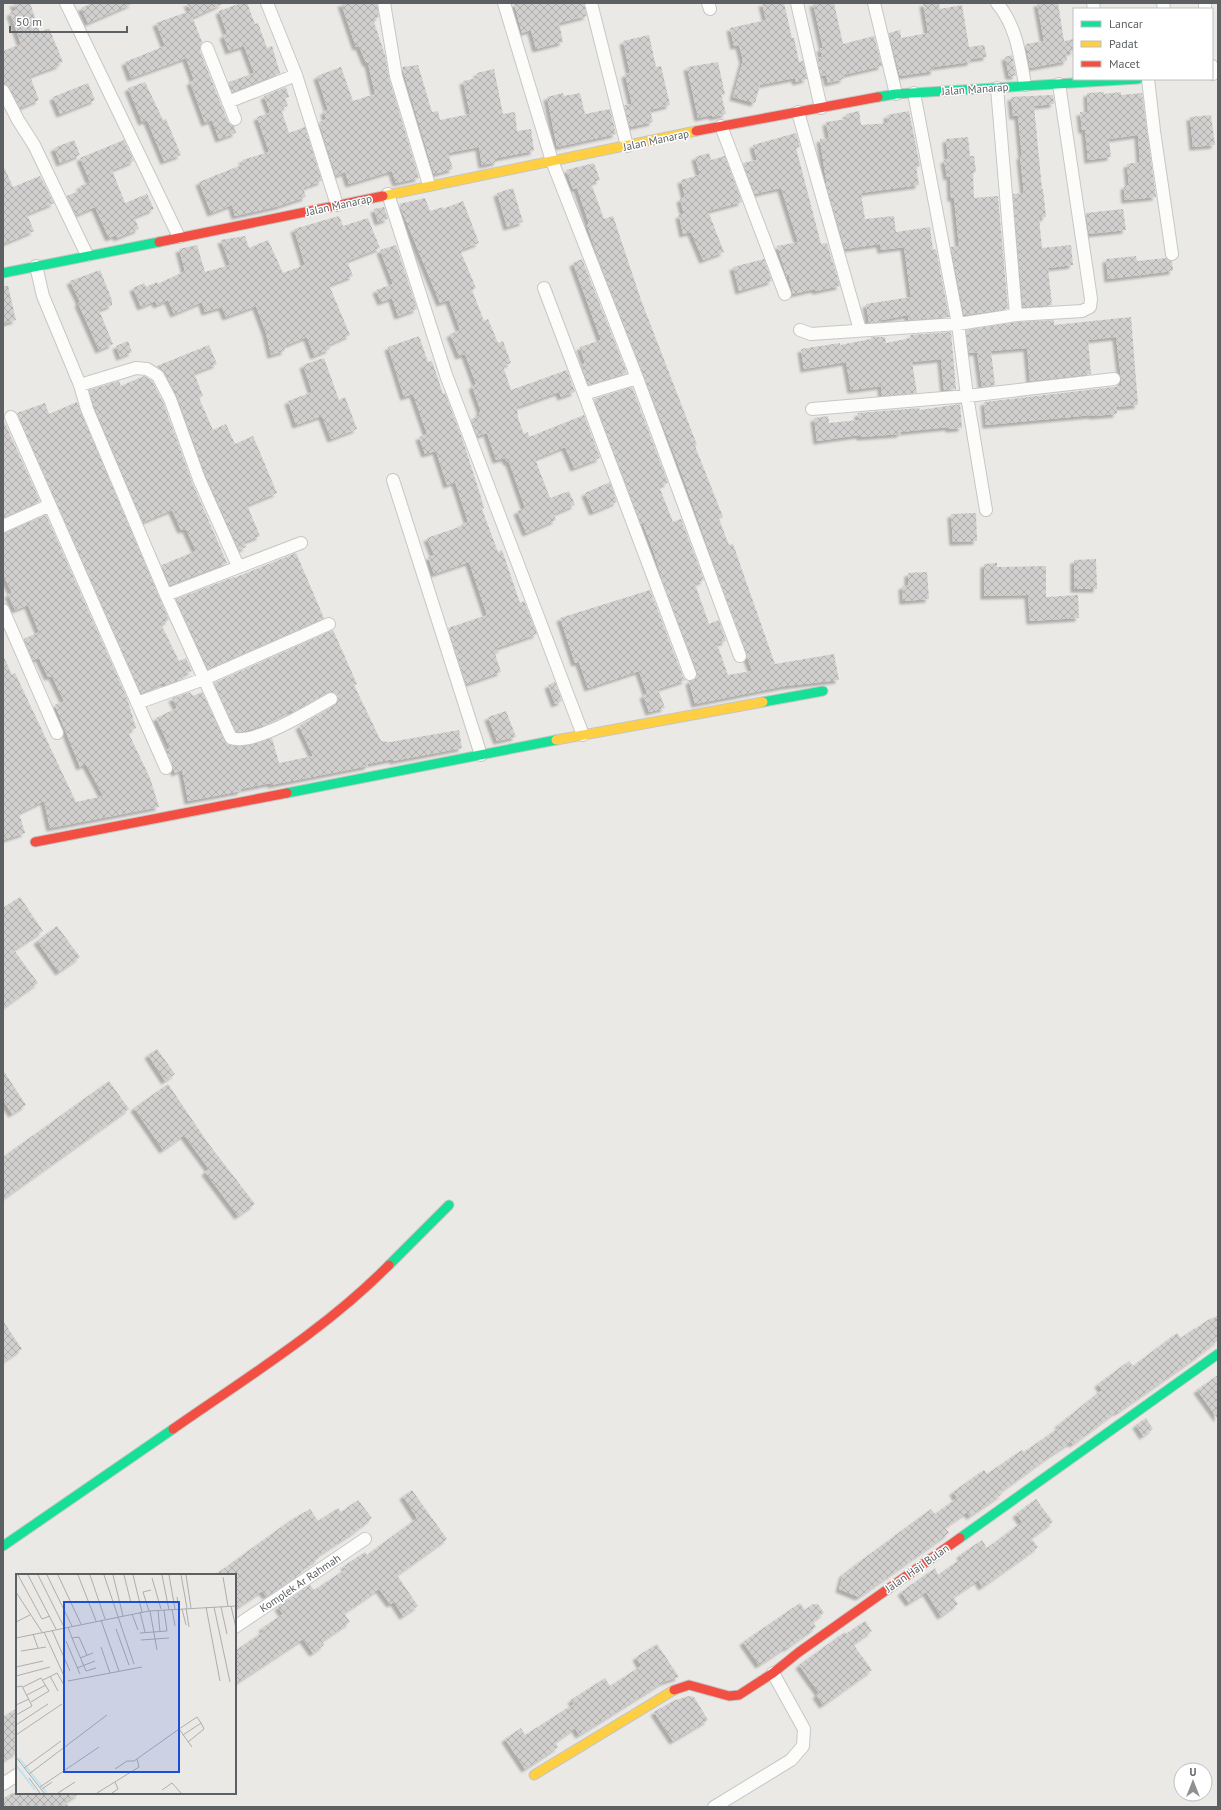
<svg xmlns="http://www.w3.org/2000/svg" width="1221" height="1810" font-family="'PT Sans',sans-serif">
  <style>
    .building { fill: url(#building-cross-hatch); filter: url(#shadow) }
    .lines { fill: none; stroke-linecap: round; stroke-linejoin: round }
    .street-casing { stroke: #c7c7c6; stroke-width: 14 }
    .fast-casing { stroke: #c5c6c5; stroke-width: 11 }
    .slow-casing { stroke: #c5c6c5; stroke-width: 11 }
    .jam-casing { stroke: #c5c6c5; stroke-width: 11 }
    .street { stroke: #fcfcfb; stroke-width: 12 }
    .fast { stroke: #16e098; stroke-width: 9 }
    .slow { stroke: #ffcf43; stroke-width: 9 }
    .jam { stroke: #f24e42; stroke-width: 9 }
    .labels { text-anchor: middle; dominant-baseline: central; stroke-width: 3; stroke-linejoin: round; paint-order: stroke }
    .street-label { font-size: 11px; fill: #5c6063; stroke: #fff }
    .inset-river { fill: none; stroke: #bee4f1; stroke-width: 2 }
    .inset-road { fill: none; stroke: #aeaeae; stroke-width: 1 }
    .view { fill: #1d4ed8; fill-opacity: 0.15; stroke: #1d4ed8; stroke-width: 2 }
    .inset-edge { fill: none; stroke: #5c6063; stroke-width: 2 }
  </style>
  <defs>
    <pattern id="building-cross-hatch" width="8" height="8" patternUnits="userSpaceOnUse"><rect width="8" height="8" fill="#d1d0cf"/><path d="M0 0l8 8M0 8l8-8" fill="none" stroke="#adacac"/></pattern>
    <filter id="shadow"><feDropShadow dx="-3.5" dy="3.5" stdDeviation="1" flood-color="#0004"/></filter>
  </defs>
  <rect width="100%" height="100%" fill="#ebe9e6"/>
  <path class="building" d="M13,3H30L40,32L49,28L63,62L59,63L60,65L30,76L39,100L20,108L9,87L3,84V51L21,44L10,13L16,10Z
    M92,3H134L88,23L81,8Z
    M187,3H224L194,17Z
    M241,3H247L255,24L258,23L267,48L272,46L280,73L232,92L229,82L254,73L244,46L229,51L223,35L227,34L219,11Z
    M341,3H377L379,17L373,19L385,55L389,78L419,178L396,183L392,171L349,184L345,172L336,176L319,122L326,119L324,111L328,110L317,76L341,67L353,101L375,94L368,63H366L359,46L356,47Z
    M514,3H584L587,16L559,23L563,42L536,49L531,30L522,33Z
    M762,3H784L792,38H794L799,62L803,61L807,79L796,82L795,78L760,85L755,103L733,97L743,60L739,45L734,46L730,28L766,20Z
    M813,3H834L843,44L874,36L882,66L843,75L844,79L828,83L826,75L821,76L817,58L822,57L820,48H823Z
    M923,3H939L940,9L962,5L969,47L984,45L987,57L971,59V62L934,67V71L900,76L889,33L900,30L901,38L928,33Z
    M1037,3H1058L1064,41L1074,39V51L1066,52L1067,61L1030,68L1026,44L1044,41Z
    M190,11L202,42L200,47V51L228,122L234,126L236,133L219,139L212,120L205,123L190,82L194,80L186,58L131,78L125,62L165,46L156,23Z
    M649,35L656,67L661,66L670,105L650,110L653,122L630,127L624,105L632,104L625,74L630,73L623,41Z
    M1012,55L1016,76H1009L1005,57Z
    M718,62L725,95L721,94L726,114L713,117L712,115L698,118L687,67Z
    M418,65L432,112L438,111L440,120L470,114L463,81L478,78L477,73L494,69L503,114L515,112L517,131L531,129L534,151L497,158V162L482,165L479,147L448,153L453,169L434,174L402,67Z
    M145,82L163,120L166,119L181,155L164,161L147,120L142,122L128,88Z
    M88,83L95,100L60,114L53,97Z
    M286,87L289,97L285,98L288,106L270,112L264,96Z
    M1104,92V94L1121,92V95L1142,93L1156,197L1125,200L1124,186L1129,185L1127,164L1140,162L1138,135L1109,139L1111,157L1088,160L1085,130H1082L1080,112H1088L1087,93Z
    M563,93L564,96L580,93L585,114L610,109L616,134L557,147L547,97Z
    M1053,95L1054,104L1034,106L1042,189H1043L1046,217L1039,218L1042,248L1071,245L1073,265L1048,268L1052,305L1023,307L1013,194L1024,193L1020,156H1022L1018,116H1013L1011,97Z
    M281,109L289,133L305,127L322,181L303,188L306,197L279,206L235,216L232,205L211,213L199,182L244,164L242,160L269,152L257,117Z
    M859,111L861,125L888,123L887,115L909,111L920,166L916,167L919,185L861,193L865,219L894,216L896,232L930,227L933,250L936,249L949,317L908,320V315L882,320V322L869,323L866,304L911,297L904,247L881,250L880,244L845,249L827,187L820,139L829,138L826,122L847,119L846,114Z
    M1211,115L1215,145L1193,147L1190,117Z
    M796,133L800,147L796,148L821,244L827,243L840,286L816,291L815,289L793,294L789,277H787L777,246L798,242L781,188L755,194L743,163L757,160L753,145Z
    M968,137L970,156H974L976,172L973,173L974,198L998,196L1008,309L964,315L951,247L959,246L954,198H951L950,176L947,177L944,160L948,159L946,139Z
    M74,140L80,155L60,163L54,148Z
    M124,140L134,161L112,170L125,203L147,194L154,209L134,217L139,229L117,238L116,235L109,238L95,207L76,215L67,196L81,190L80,186L90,182L80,158Z
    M709,153L711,160L725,156L742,202L708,211L724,252L703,260L691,232L683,234L679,215L684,214L680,199L685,197L681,180L700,175L695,157Z
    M594,163L600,180L591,183L604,219L613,216L641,300L697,445L695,446L723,517L719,519L729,545L733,544L775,664L834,654L839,680L785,686L695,704L689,681L696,678L697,671L664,585L654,553L643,524H641L594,399L632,387L668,483L659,486L673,522L681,519L704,580L695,584L709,624L719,620L726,641L717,644L728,675L752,671L683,477L597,255L587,225L589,224L577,188L573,189L566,170Z
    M3,165L13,187L40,176L54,203L27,214L34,231L3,244Z
    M513,188L523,222L507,227L497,193Z
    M425,198L430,211L443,207V209L463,201L479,243L460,250L476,288L472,290L484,321L488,319L498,343L503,341L511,363L503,366L511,390L567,370L575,392L561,397L559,392L517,407L518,418L524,434L528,432L529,437L584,415L600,458L574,468L565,447L535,459L550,498L569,491L575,505L554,514L556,520L526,533L517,511L525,508L509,462H507L505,458L496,460L487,433L477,436L471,419L480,416L479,412H481L472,386L476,384L465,354L459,356L450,334L460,330L449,300L440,303L399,204Z
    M384,207L388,219L378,222L374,209Z
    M1123,209L1126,230L1089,234L1086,213Z
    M339,216L343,226L368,218L380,248L347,261L353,276L329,285L350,335L328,345L330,349L314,356L307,337L284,346L285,351L271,355L266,333L256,306L226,317L222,307L205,312L202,302L174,314L168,300L157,305L155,301L141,307L133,288L144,283L146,287L157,282L158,284L185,271L179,249L197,245L205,272L230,265L221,240L245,236L249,248L268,240L283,273L305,265L294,229Z
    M396,245L417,309L398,316L392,298L381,302L376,290L393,284L380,250Z
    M1136,256L1137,261L1166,258L1172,261L1173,271L1108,279L1106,259Z
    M582,259L627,373L589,385L581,365L585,363L580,347L601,340L573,263Z
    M764,259L772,281L739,291L733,267Z
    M100,270L112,300V305L99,310L113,344L99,350L78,303L80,302L70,281Z
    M3,286H8L16,320L3,324Z
    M1131,317L1138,405L1116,407L1117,414L1093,416L1092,415L986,425L984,402L1122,386L1116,337L1088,340L1091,374L1030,381L1027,348L991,351L995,385L982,387L977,352L969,353L966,330L1017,322L1054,320V325Z
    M951,332L956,389L944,390L941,359L912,362L917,393L882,396L881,386L851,390L846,362L804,369L801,349L840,343V345L871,339V337H885L886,343L911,338L910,335Z
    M419,336L428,362L432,361L443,394L445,393L463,441L480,494L484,508L482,509L498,552L502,550L520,603L524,601L537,634L497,648L499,653L495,654L501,672L466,684L448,628L487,615L469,562L434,574L428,557L434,555L427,538L462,526L461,524L468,522L455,482L447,485L436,451L425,454L419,437L427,434L413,394L404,397L388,347Z
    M128,341L132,352L120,357L116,346Z
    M209,345L217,364L194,373L203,396L199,398L213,430L226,424L235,444L253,436L277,493L247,505L260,536L244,542L246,547L239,550L206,476L177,396L165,373L157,366Z
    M324,358L339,400L345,397L357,429L331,439L322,416L296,425L288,401L312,392L303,365Z
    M144,376L152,381L163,402L192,482L227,563L170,585L162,565L196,551L186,529L181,530L172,510L143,522L94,406L89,390L119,381L121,386Z
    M77,402L169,620L161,624L179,661L186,658L192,671L182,675L184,678L166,685L165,682L141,693L17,413L45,403L49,414Z
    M960,404L962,428L949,429V427L900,432L901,434L860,437V435L817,441L814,418L828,416L829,423L858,420V413L919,408L920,410Z
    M3,419L40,501L3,518Z
    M610,482L617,502L593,512L585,493Z
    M976,513L977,541L953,542L951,514Z
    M46,515L127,698L136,728L128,732L150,778L159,807L50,828L44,801L19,813L25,833L3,840V655L12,675L15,673L76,802L103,796L86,764L80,767L55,705L64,701L52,676L48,677L39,658L33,660L24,639L39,632L28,605L15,610L8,594L12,593L3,574V533Z
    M296,553L324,618L208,669L176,599L234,577V578Z
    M1096,559L1097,589H1074V560Z
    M997,563V567L1046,566V597L1078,595L1079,618L1030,621L1028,595L984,596V564Z
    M927,572L929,599L903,601L902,586L908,585V573Z
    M650,590L683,677L686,680L658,689L665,708L649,712L643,695L647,694L639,671L588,688L579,662L575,663L560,618Z
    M333,630L357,684L354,685L381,741L390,742L459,730L462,748L393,761V759L368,764V766L271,785V783L241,789V791L188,801L182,770L175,773L166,750L170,748L156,718L177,708L172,698L190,692L193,696L202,692L227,744L242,746L272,738L279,763L313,756L299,726L335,705L338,699L335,693L328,692L293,712L292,710L267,722L268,724L241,732L236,731L214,683Z
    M555,682L562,701L555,704L548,685Z
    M506,711L516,737L497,741L488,717Z
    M20,897L43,931L14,950L38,983L3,1008V908Z
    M57,926L80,957L59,972L37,941Z
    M157,1049L175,1074L165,1081L148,1055Z
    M3,1070L26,1105L12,1114L3,1100Z
    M109,1081L129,1109L3,1199V1157Z
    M168,1084L208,1143L255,1204L238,1216L205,1172L209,1169L184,1135L163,1150L134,1108Z
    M1218,1315V1340L1195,1358L1118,1412L1117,1411L1073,1444L1071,1442L1051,1455L1000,1492L1002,1494L970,1516L967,1512L945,1527L949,1533L859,1597L839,1589L843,1574L931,1509L935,1514L957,1498L953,1492L984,1470L987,1474L1022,1450L1024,1452L1060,1427L1058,1425L1102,1390L1098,1384L1129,1361L1133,1366L1177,1333L1181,1338L1195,1328V1329L1211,1318L1212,1319Z
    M3,1321L22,1349L3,1362Z
    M1218,1375V1419L1197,1390Z
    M1146,1418L1153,1429L1143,1436L1136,1425Z
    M412,1490L447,1539L397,1575L418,1606L403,1616L394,1602L390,1604L379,1589L344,1613L350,1622L322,1641L324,1645L313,1653L303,1639L235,1684V1651L264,1631L262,1628L283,1614L278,1607L310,1585L314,1590L346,1569L344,1566L365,1552L367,1555L417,1518L403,1496Z
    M1036,1499L1053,1522L1031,1538L1038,1547L982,1587L978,1580L953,1597L958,1604L941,1616L926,1592L909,1603L901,1592L935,1568L938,1575L962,1558L960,1555L982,1540L987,1548L1022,1522L1016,1514Z
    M358,1500L372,1518L354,1532L317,1556L319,1558L300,1571L301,1573L270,1594L266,1596L262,1591L235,1609V1575H215L291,1520L310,1509L318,1521L338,1508L341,1512Z
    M800,1603L805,1610L813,1604H818L824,1613L813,1621L816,1627L787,1648L786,1647L759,1665L743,1642Z
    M865,1621L872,1631L853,1644L872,1670L823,1705L816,1695L819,1693L799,1665L845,1632L846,1634Z
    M657,1644L679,1677L663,1682L579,1735L575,1728L555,1742L558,1747L525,1769L505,1739L521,1728L525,1735L574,1704L571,1700L605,1678L610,1686L641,1666L636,1657Z
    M689,1696L694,1697L708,1720L673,1741L654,1712L673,1701Z
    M17,1708V1752L3,1761V1717Z
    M12,1793H80L66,1802L69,1807H3V1799Z"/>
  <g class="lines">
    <defs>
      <path id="street" d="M66,3L179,237
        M267,3L296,75L337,205
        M384,3L396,76L429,185
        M504,3L552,161L637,378L740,656
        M591,3L627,146
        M708,3L710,9
        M797,3L821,108
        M874,3L896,94
        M997,3C1017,27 1020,56 1025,85
        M1093,3L1094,9
        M1163,3L1164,9
        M1205,3V9
        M207,48L235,119
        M1212,66L1213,74
        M1148,79L1154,131L1172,254
        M997,88L1016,315
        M3,91L18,120L34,145L87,255
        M914,93L958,324L967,396L986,510
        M228,102L296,75
        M798,112L860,330
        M721,126L785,294
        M388,194L446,375L583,735
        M36,266L43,296L80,385L136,368L147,369L158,376L170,399L199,479L238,566
        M544,288L690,674
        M800,330L811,334L958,324L1016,315L1082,311L1090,307L1091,299L1059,84
        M80,385L87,409L166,595L231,738C254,746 309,711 331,699
        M584,394L637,378
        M812,409L967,396L1114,379
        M11,417L166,768
        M393,480L481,755
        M3,526L50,505
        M166,595L301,543
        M3,610L57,733
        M137,703L204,679L329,624
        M235,1627L365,1539
        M3,1784L17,1775
        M714,1807L791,1760L803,1746L804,1729L773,1673"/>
      <path id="fast" d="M878,97L896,94L1138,79
        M3,273L159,242
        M763,702L823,691
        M287,793L556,740
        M389,1265L449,1205
        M960,1538L1218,1354
        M3,1546L173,1429"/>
      <path id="slow" d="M383,196L696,131
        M556,740L763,702
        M534,1775L674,1690"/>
      <path id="jam" d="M696,131L878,97
        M159,242L383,196
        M35,842L287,793
        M173,1429C246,1378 326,1329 389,1265
        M674,1690L689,1685L729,1696L739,1695L773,1673L799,1652L960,1538"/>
    </defs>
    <use href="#street" class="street-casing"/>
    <use href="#fast" class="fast-casing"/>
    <use href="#slow" class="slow-casing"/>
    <use href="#jam" class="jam-casing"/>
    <use href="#street" class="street"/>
    <use href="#fast" class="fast"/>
    <use href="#slow" class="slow"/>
    <use href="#jam" class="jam"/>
  </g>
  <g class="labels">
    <g class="street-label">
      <text transform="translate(975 89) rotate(-4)">Jalan Manarap</text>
      <text transform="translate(656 140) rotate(-12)">Jalan Manarap</text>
      <text transform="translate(339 205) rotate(-12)">Jalan Manarap</text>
      <text transform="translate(917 1568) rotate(-35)">Jalan Haji Bulan</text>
      <text transform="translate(300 1583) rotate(-34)">Komplek Ar Rahmah</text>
    </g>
  </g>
  <g transform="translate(16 1574)">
    <rect width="220" height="220" fill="#ebe9e6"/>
    <path class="inset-river" d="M3,184L31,219M0,191L19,216"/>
    <path class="inset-road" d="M2,1L26,45L34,42M12,1L40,55M22,1L48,53M31,1L56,52M42,1L65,50M62,1L80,47M74,1L89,45M88,1L118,90M97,1L107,42M108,1L115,29M117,1L126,38M146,1L153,36M153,1L159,35M165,1L171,34M170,1L175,34M207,3L212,32M136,4L145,35M0,18L26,58M161,23L163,35M215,32L220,54M190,33L204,107M198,33L214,108M205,33L211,60M170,34L173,53M156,35L159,52M166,35L170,51M142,36L144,58M133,37L127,18L135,16M134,37L141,76M124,38L129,58M116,40L122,56M85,46L103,97M0,48L14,41M52,53L56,64L63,63L71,81M100,55L113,91M36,56L54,97M28,58L49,104M124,59L151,57L148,36M17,60L22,74M0,64L133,37L220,32M56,64L70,97L80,94M125,66L153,64M50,67L64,100M85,73L94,99M5,77L30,73M64,84L77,79M0,93L27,87M61,94L79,87M0,102L34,93M34,102L42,117M27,106L41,99L48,111M52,107L126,93M0,113L6,112L16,132L0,141M7,113L25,104L33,117L15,128M11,121L30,111M0,131L13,125M0,151L32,130M0,161L46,130M167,161L185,149L181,143L163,155L176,173M172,168L188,155L185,149M0,183L28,219M8,194L45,167M99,195L111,187H118L163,155M13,200L91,141M13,204L24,219M24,213L83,173M26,215L36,208M146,216L156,209L165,219M42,219L59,208M81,219L123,193L121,185M96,219L102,215L99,208"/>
    <path class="view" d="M48,28H163V198H48Z"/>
    <rect width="220" height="220" class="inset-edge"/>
  </g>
  <rect width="1221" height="1810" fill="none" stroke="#5c6063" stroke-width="8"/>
  <rect x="1073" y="8" width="140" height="72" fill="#ffffff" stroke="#bebfc1"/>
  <rect x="1081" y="21" width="20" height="6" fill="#16e098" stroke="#bebfc1"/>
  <text x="1109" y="28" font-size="12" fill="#5c6063">Lancar</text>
  <rect x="1081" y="41" width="20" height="6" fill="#ffcf43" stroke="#bebfc1"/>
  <text x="1109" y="48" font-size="12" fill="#5c6063">Padat</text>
  <rect x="1081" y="61" width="20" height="6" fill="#f24e42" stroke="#bebfc1"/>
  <text x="1109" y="68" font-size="12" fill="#5c6063">Macet</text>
  <g transform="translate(1193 1782)"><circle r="19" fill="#ffffff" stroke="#bebfc1"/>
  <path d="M0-3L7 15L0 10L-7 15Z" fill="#8e9091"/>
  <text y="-6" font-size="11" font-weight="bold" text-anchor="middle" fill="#5c6063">U</text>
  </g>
  <path d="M10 26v6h117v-6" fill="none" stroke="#5c6063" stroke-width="2"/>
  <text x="16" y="26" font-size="12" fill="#5c6063" stroke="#ffffff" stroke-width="3" paint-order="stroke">50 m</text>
</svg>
